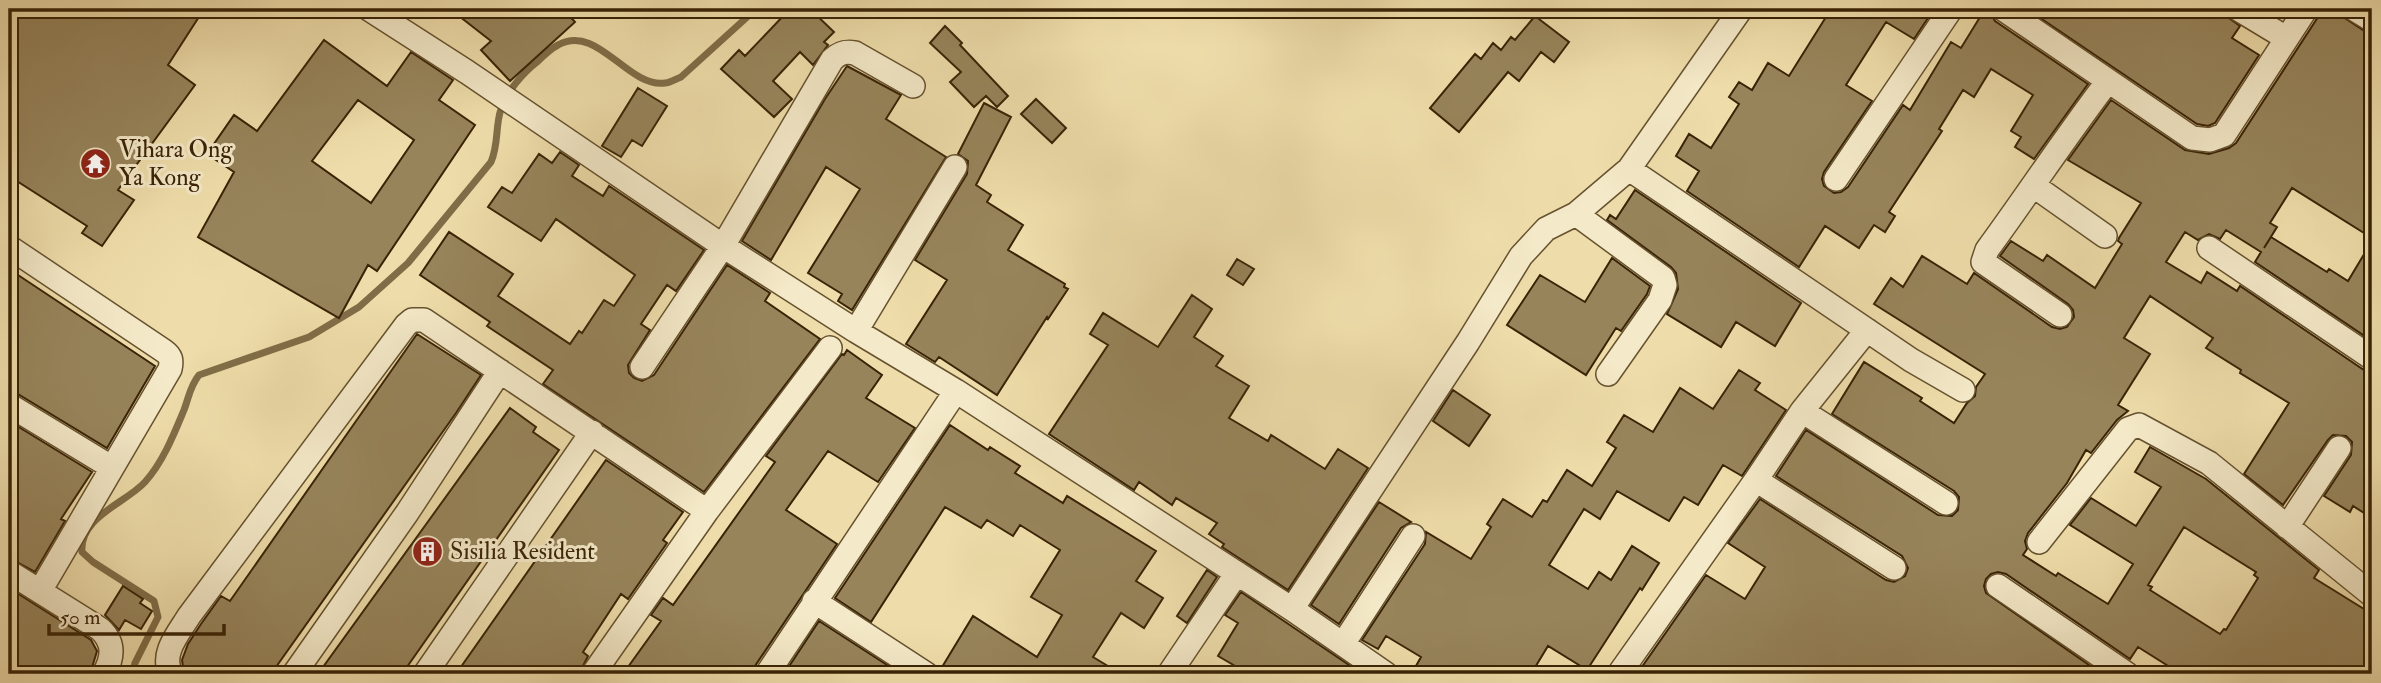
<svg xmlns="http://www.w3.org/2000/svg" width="2381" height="683" font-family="'IM FELL Double Pica',serif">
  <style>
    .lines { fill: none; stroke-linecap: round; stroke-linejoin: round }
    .stream { stroke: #806d47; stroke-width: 7 }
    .building { fill: #97845b; stroke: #392306; stroke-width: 2; fill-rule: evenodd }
    .street-casing { stroke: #66522f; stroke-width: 26 }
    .street { stroke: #f4e9c8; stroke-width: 23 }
    .labels { text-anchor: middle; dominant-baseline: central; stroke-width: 6; stroke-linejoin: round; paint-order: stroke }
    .poi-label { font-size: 24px; fill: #392306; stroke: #f4e9c8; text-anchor: start }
  </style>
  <rect width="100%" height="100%" fill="#eda"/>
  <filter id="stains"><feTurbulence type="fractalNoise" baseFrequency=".00286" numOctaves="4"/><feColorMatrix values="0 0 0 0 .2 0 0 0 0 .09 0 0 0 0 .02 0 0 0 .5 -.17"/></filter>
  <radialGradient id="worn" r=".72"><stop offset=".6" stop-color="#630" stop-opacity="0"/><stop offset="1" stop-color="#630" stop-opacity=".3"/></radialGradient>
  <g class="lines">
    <path class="stream" d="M132,674L135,663L158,617L154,601L93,562L82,552C79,517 126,503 145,482C163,462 174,434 184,410C189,397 190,386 199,375L309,337L359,307L408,263L491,162C499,143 495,127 501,109C506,92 524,72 537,62C543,56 550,49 558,45C598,23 627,88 665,83C670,83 676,79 681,77L756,9"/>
  </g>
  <path class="building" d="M9,9H204L168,65L195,85L118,190L134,200L102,246L82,233L87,226L9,176Z
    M450,9H563L575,22L510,81L481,50L491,41Z
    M799,9H810L834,32L824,42L828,45L813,65L800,52L773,81L792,99L774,117L721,69L739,50L745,56L787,12L791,16Z
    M1831,9H1934L1914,39L1886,22L1846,85L1872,101L1824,172L1822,179L1824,186L1834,193L1841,192L1848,187L1903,105L1910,110L1951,42L1961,48L1985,9H1989L1995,21L2088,84L2034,159L2015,147L2021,137L2011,131L2033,95L1991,69L1974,97L1963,90L1939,129L1942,131L1889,212L1895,216L1885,232L1874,225L1859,248L1825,226L1799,267L1687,191L1699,171L1676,156L1689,134L1711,148L1739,104L1729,97L1739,82L1752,90L1768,63L1789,76Z
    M2027,9H2224L2226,16L2240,26L2232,38L2259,55L2215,123L2208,126L2197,124Z
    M2320,9H2331L2372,36V238L2292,188L2270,223L2277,227L2264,248L2271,237L2327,272L2329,269L2348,281L2372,241V341L2255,262L2261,252L2226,230L2220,239L2209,234L2198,240L2185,232L2166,262L2201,283L2207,272L2237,291L2240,286L2364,370L2372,372V518L2353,506L2350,512L2324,496L2351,455L2352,442L2346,436L2333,435L2328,440L2283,505L2244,474L2289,403L2240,373L2241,370L2206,348L2213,338L2150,296L2124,338L2150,354L2118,405L2128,411L2117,420L2091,453L2086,450L2067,483L2028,533L2025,541L2027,549L2023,555L2056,576L2058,573L2108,604L2133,564L2070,525L2091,498L2136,526L2161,487L2135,472L2150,447L2206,479L2319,570L2314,578L2372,614V674H2181L2138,647L2130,659L2006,574L1998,572L1991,574L1986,579L1984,586L1986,593L2089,665L2084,674H1637L1706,575L1745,599L1765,567L1728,543L1760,499L1886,580L1894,582L1905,576L1908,568L1902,556L1776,476L1806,430L1938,515L1952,516L1958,510L1959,497L1954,491L1832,414L1864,362L1922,398L1920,401L1954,423L1967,403L1975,396L1976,387L1985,374L1874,304L1891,278L1903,287L1922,256L1967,284L1974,273L2052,327L2060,329L2067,327L2074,317L2073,310L2068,304L2000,256L2011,241L2043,261L2047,255L2095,288L2122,244L2118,241L2119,238L2141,203L2068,160L2111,100L2185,150L2209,154L2229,148L2236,143L2318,17ZM2184,527L2256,572L2254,575L2258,578L2226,630L2224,629L2220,634L2150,590L2152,587L2148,585Z
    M1535,16L1569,42L1554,62L1541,52L1519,81L1508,72L1459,132L1430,108L1475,54L1481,59L1493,43L1501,50L1511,37L1515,40Z
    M945,26L962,43L960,45L1008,96L997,107L986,96L974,107L950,82L961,72L930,43Z
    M324,40L387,86L411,52L453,80L439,100L475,125L377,271L368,265L339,318L198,237L234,172L207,154L234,115L257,131ZM358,100L414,140L371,203L312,161Z
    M847,66L901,95L886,119L946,157L852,310L838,301L842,294L808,273L860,189L826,167L771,260L742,241L825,99Z
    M638,88L667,106L642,146L632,140L621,157L602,146Z
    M1036,99L1066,128L1052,143L1021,114Z
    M984,103L1011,117L976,185L991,195L987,202L1023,225L1008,250L1065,284L1064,287L1068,289L1048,319L1047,317L997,395L939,357L935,362L906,344L947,280L915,260L967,174L968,161L958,154Z
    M560,152L579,165L572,176L603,196L609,186L704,250L676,291L667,285L641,324L650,330L628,365L629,373L634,378L642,381L654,375L727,265L770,293L765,301L820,339L704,492L543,384L553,370L487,326L490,322L420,275L449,232L513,274L498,296L570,344L579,331L582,333L604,300L614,306L635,275L556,219L541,241L488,207L502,187L512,193L539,154L552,163Z
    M1635,190L1801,303L1775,346L1736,322L1721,347L1667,314L1678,289L1676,273L1671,267L1607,220L1610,215L1616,219Z
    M1612,258L1650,286L1647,294L1621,331L1616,328L1586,375L1507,325L1540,275L1585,302Z
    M1237,259L1254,269L1243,285L1227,275Z
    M9,269L155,366L107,448L16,393L9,391Z
    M1192,295L1212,309L1194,337L1223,356L1216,366L1249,386L1229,418L1268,441L1271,435L1325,469L1338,449L1368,468L1288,590L1222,547L1224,544L1209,534L1217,523L1176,498L1172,505L1139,482L1134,490L1049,434L1108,345L1090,334L1103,313L1158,347Z
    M417,334L481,375L456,413L271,674H194L183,667L182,660L188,644L201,624L221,596L230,601Z
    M847,350L882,375L866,398L915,428L878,482L828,451L786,510L837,544L755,666L753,674H623L661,621L651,615L663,598L673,605L775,462L766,456L842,354L844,355Z
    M1739,370L1760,383L1755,390L1786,410L1742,476L1723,465L1698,505L1684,497L1669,521L1617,491L1600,519L1584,509L1549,565L1588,589L1599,572L1611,580L1632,546L1659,563L1642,590L1640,588L1587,670L1548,646L1531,674H1429L1416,666L1421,657L1386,636L1378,649L1362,640L1425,544L1426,532L1471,559L1491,527L1487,524L1503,499L1532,517L1543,500L1547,502L1567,470L1592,486L1616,448L1607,442L1624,415L1653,432L1680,388L1713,409Z
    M1453,390L1490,415L1469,446L1433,421Z
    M510,408L536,427L533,432L559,450L402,674H318Z
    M9,421L92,472L61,519L65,521L35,572L9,558Z
    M950,425L988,450L990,447L1020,466L1015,473L1063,503L1067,496L1156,551L1136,581L1163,598L1144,628L1121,613L1093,657L1121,674H940L939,672L973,616L1037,657L1062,615L1031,597L1060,550L1020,525L1013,536L987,520L981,528L945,507L871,622L835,598Z
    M606,460L683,512L663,540L667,543L628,599L621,594L583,652L588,656L579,674H456Z
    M1379,502L1411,522L1401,528L1339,624L1311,605Z
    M1207,570L1217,577L1187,623L1177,616Z
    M123,586L143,599L140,603L152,611L141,629L125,620L119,630L105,615Z
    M9,588L91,640L97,651L90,674H9Z
    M1241,592L1349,665L1343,674H1249L1218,656L1238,623L1225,615Z
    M819,621L901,674H784Z"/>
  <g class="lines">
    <defs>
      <path id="street" d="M369,9L467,72L723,246L856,331L956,391L1292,609L1386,674
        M2003,9L2192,138L2210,140L2224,135L2306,9
        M2238,9L2286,38
        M2354,9L2372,20
        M1629,169L1911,360L1963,390
        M1836,179L1951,9
        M2034,186L2105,236
        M1576,214L1663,278L1665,285L1660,300L1608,374
        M9,247L164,351C171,356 172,360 170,369L40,591
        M2209,248L2372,358
        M2060,315L1983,262L1987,250C2028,194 2066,136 2108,81
        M856,331L955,167
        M642,367L723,246L832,60C839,53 845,51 855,53L913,86
        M9,405L111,467
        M1802,411L1946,503
        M1756,480L1894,568
        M2287,527L2339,448
        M2039,542L2128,429L2139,425L2209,463L2372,595
        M9,572L100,629C115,643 113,658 104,674
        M1998,586L2127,674
        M814,601L926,674
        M1292,609L1468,342L1521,256L1546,229L1576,214L1629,169L1741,9
        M1343,644L1413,536
        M171,674C160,654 178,634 189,616L406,325L412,320H424L707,511
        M294,674L407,513L500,371
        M425,674L592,432
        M593,674L707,511L830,348
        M767,674L956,391
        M1169,674L1237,573
        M1619,674L1756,480L1802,411L1867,330"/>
    </defs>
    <use href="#street" class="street-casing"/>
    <use href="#street" class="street"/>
  </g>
  <defs>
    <symbol id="temple-disc" viewBox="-11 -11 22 22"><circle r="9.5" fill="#8f2418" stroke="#f4e9c8"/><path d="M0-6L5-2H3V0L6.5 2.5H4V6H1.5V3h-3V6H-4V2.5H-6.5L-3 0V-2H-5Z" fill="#fff"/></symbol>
    <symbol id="building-disc" viewBox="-11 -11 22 22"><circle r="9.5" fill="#8f2418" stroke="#f4e9c8"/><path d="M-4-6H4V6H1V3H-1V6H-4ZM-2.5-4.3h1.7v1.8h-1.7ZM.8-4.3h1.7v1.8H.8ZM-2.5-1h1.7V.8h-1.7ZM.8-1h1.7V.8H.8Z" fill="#fff"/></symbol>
  </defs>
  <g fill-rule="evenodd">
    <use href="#temple-disc" x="78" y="146" width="35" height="35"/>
    <use href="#building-disc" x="410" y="534" width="35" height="35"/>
  </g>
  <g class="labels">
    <g class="poi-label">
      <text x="119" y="149">Vihara Ong<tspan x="119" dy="28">Ya Kong</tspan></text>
      <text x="450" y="551">Sisilia Resident</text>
    </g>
  </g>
  <rect width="2381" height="683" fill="none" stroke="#eda" stroke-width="35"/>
  <rect x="10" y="10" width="2360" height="662" fill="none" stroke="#392306" stroke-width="3.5"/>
  <rect x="18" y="18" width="2346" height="648" fill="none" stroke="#392306" stroke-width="2"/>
  <path d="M49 624v10h175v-10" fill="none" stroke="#392306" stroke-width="3.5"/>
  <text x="60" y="624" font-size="21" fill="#392306" stroke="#f4e9c8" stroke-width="5" paint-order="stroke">50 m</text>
  <rect width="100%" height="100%" filter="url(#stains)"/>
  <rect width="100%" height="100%" fill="url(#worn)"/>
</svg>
